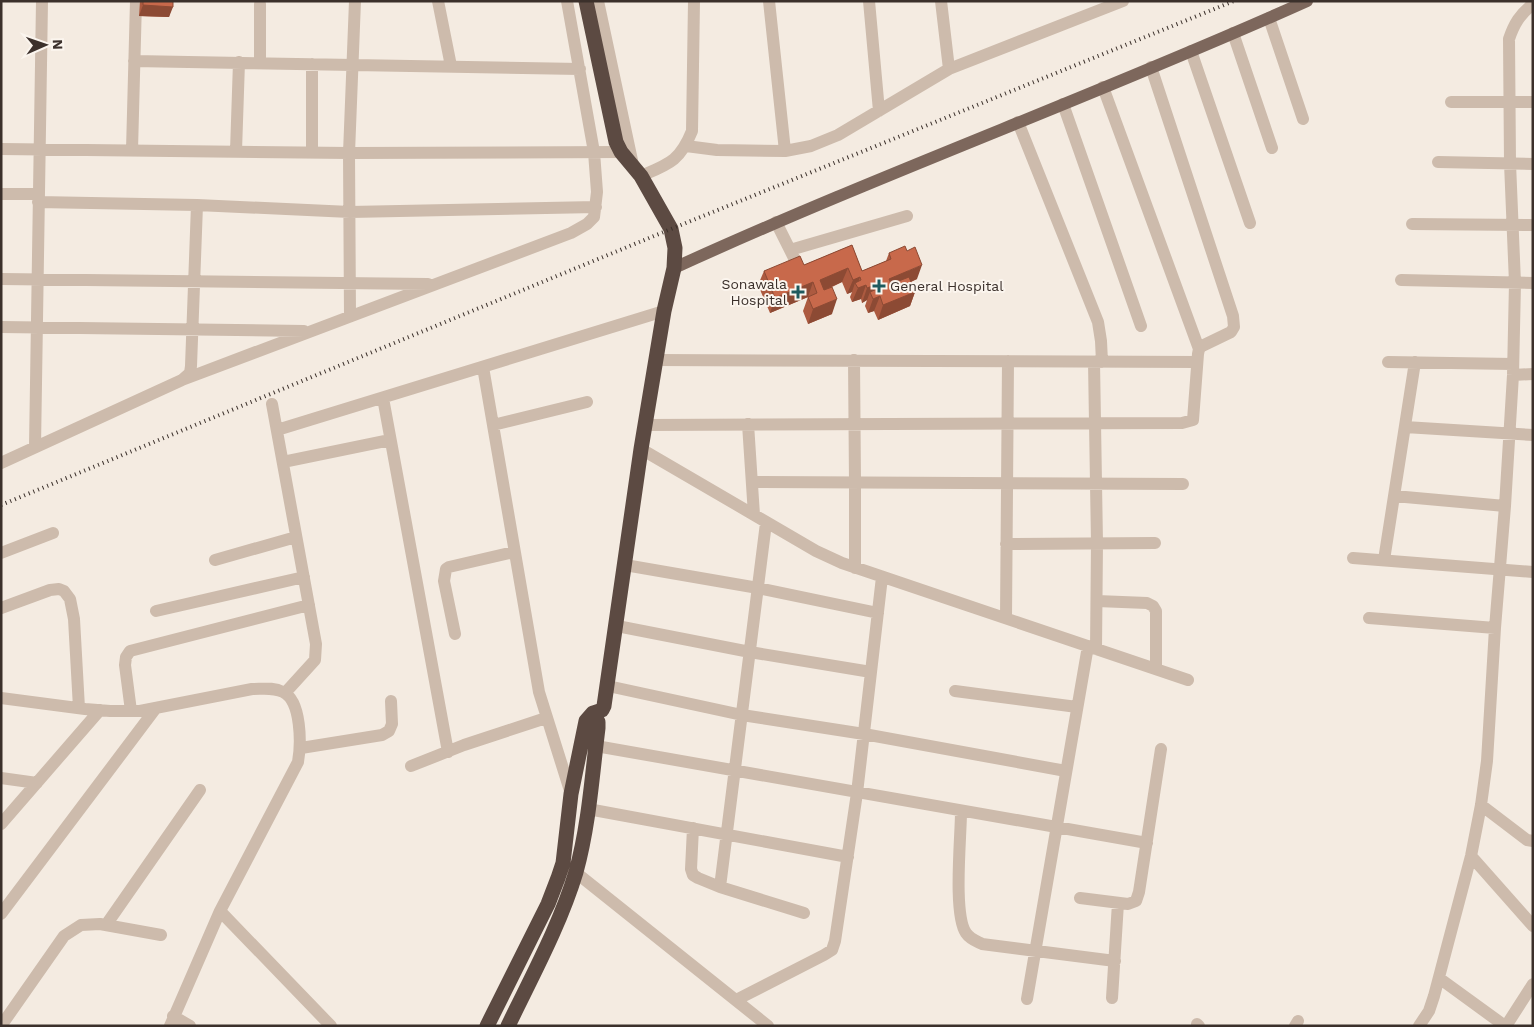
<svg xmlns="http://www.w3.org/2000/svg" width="1534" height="1027" font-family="'Work Sans',sans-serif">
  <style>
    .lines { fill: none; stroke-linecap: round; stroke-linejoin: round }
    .minor { stroke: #cdbbac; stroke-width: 12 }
    .major { stroke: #7d675c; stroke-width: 12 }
    .highway { stroke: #5c4a42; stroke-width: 15 }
    .rail { stroke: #3b302b; stroke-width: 4; stroke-dasharray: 1 4; stroke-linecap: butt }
    .wall { fill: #ac5a40 }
    .shaded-wall { fill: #8c4a34 }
    .building { fill: #c8694b; stroke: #8c4a34 }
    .poi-dot { fill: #1f5a5e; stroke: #fbf5ee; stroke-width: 2 }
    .labels { text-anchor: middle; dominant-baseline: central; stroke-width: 4; stroke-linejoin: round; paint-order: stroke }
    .poi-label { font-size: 14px; fill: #3b302b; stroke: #fbf5ee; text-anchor: end }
  </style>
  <rect width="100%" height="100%" fill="#f4ebe1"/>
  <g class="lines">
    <path class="minor" d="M438,1L451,66
      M598,1L633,165
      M769,1L785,151
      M869,1L879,111
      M941,1L949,69
      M260,4V63
      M1269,18L1303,119
      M1233,33L1272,148
      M1191,51L1250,223
      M134,61L580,69
      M1103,87L1199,349
      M1451,102H1533
      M1063,104L1141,326
      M1018,122L1098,322L1101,341L1102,362
      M686,146L717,150L785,151L811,146L838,135L949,69L1123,1
      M1,149L349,153L621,152
      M132,150L136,1
      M236,151L239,62
      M312,152V64
      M1438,162L1533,164
      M641,176C669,164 680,161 692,131L694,1
      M1,194H38
      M38,202L197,205L350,212L596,207
      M776,222L794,258
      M1412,224L1533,225
      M790,250L907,216
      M1,279L428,284
      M1401,280L1533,283
      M350,316L349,153L355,1
      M1,327L304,331
      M656,360L1197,362
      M854,360L855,483V568
      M1094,362L1097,543L1096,649
      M1388,362L1513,364
      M483,367L539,692L571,794
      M1513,375L1533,374
      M182,380L571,233L587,224L594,217L597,192L594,152L567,1
      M383,398L448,752
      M272,404L316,644L315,660L285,693
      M748,424L754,515
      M493,425L587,402
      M645,425L1182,423L1193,420L1198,354L1199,349L1202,346L1231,332L1234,327L1233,316L1151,67
      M1405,427L1533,435
      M277,430L664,311
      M35,447L42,1
      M641,449L816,551L842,563L1188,680
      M283,462L390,440
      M1,463L182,380L190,373L191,366L197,205
      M752,482L1183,484
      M1394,496L1505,506
      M1006,544L1155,543
      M1,553L53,533
      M1353,558L1533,572
      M215,560L296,537
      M1384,560L1415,362
      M625,565L758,588L878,613
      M1097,601L1147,603L1153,606L1156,611V669
      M1,608L50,590L59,589L64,591L70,599L74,619L79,708
      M156,611L304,577
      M1006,618L1008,361
      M1369,618L1495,628
      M617,626L750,652L871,672
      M455,634L444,581L446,569L449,567L514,552
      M608,686L742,715L864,734L1066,771
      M955,691L1077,707
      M1,698L85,709L110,711H140L252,689C263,689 273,687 283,692C302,701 301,745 298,762L220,911L170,1026
      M131,711L125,665L126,657L130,651L309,605
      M596,746L1147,843
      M301,748L382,735L389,731L392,724L391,701
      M411,766L464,745L546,718
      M1,778L37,783
      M1481,805L1527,840L1533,841
      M588,809L848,857
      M961,812C961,837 953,914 966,933C970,939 976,941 982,944L1115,961
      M1,824L100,710
      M693,828L691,869L693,875L698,878L720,887L804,913
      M1471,856L1533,926
      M569,867L768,1026
      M720,887L766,523
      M1080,898L1128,904L1136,901L1139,892L1161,749
      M220,911L331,1026
      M1,914L156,708
      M106,925L200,790
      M1439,978L1505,1026
      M1112,998L1118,903
      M1027,999L1088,646
      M736,1000L824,955L832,950L835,941L857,793L882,577
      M173,1016L190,1026
      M1197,1024L1199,1026
      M1,1026L64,936L81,925L100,924L161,935
      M1295,1026L1298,1021
      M1419,1026L1429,1011L1434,996L1471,856L1481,805L1487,761L1495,628L1505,506L1513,375L1515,283L1510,163L1509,39C1514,24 1520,14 1533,4
      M1506,1026L1533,984"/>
    <path class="major" d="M674,268C882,173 1098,95 1307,1"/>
    <path class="highway" d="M487,1026L548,904L558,878L563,863L571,794L586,721L593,713L602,710L604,706L641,449L664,311L674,268L675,248L671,229L641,176L621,152L616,142L586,1
      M508,1026C532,976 560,925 576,872C589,825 592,776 598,728V722L593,713"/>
    <path class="rail" d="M1,505L671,229L1234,1"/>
  </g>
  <path class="wall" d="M140,1H173L169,17L139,16Z
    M852,245L862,271L886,261L889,253L917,279L911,282L915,292L910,306L878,320L874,311L868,313L865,306L867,300L862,303L861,299L852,302L850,297L852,292L847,294L842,282L832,287V314L808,324L803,311L808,297L770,313L758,285L764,271L804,265Z"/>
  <path class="shaded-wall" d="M143,5L173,7L169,17L139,16Z
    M922,265L917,279L884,293L889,279Z
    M848,268L842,282L817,293L820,280Z
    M860,277L857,286L855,283L852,292L847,294L853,280Z
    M813,282L808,297L770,313L775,298Z
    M866,285L861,299L852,302L858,288Z
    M875,285L872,294L870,292L867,300L862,303L867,288Z
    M915,292L910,306L878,320L883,305Z
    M880,296L874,311L868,313L873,299Z
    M837,299L832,314L808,324L813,309Z"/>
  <path class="building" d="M143,1H173V7L143,5Z
    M852,245L862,271L891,259L889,253L905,246L907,251L915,247L922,265L889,279L891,284L909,277L915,292L883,305L880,296L873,299L870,292L877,289L875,285L867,288L866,285L858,288L855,283L861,280L860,277L853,280L848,268L820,280L824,290L832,287L837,299L813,309L808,297L817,293L813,282L775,298L764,271L800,256L804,265Z"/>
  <g class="poi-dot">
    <path d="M876.5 278.5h5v5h5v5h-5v5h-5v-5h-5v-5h5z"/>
    <path d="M795.5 284.5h5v5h5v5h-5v5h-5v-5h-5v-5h5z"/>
  </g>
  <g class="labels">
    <g class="poi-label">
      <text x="787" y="284">Sonawala<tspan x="787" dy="16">Hospital</tspan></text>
      <text x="890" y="286" text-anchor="start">General Hospital</text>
    </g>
  </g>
  <rect width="1534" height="1027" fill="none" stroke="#3b302b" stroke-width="5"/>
  <g transform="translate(45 45) rotate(88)" stroke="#fbf5ee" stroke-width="4" paint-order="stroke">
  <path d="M0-4L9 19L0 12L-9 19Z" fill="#3b302b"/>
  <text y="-8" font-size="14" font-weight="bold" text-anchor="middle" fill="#3b302b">N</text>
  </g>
</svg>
